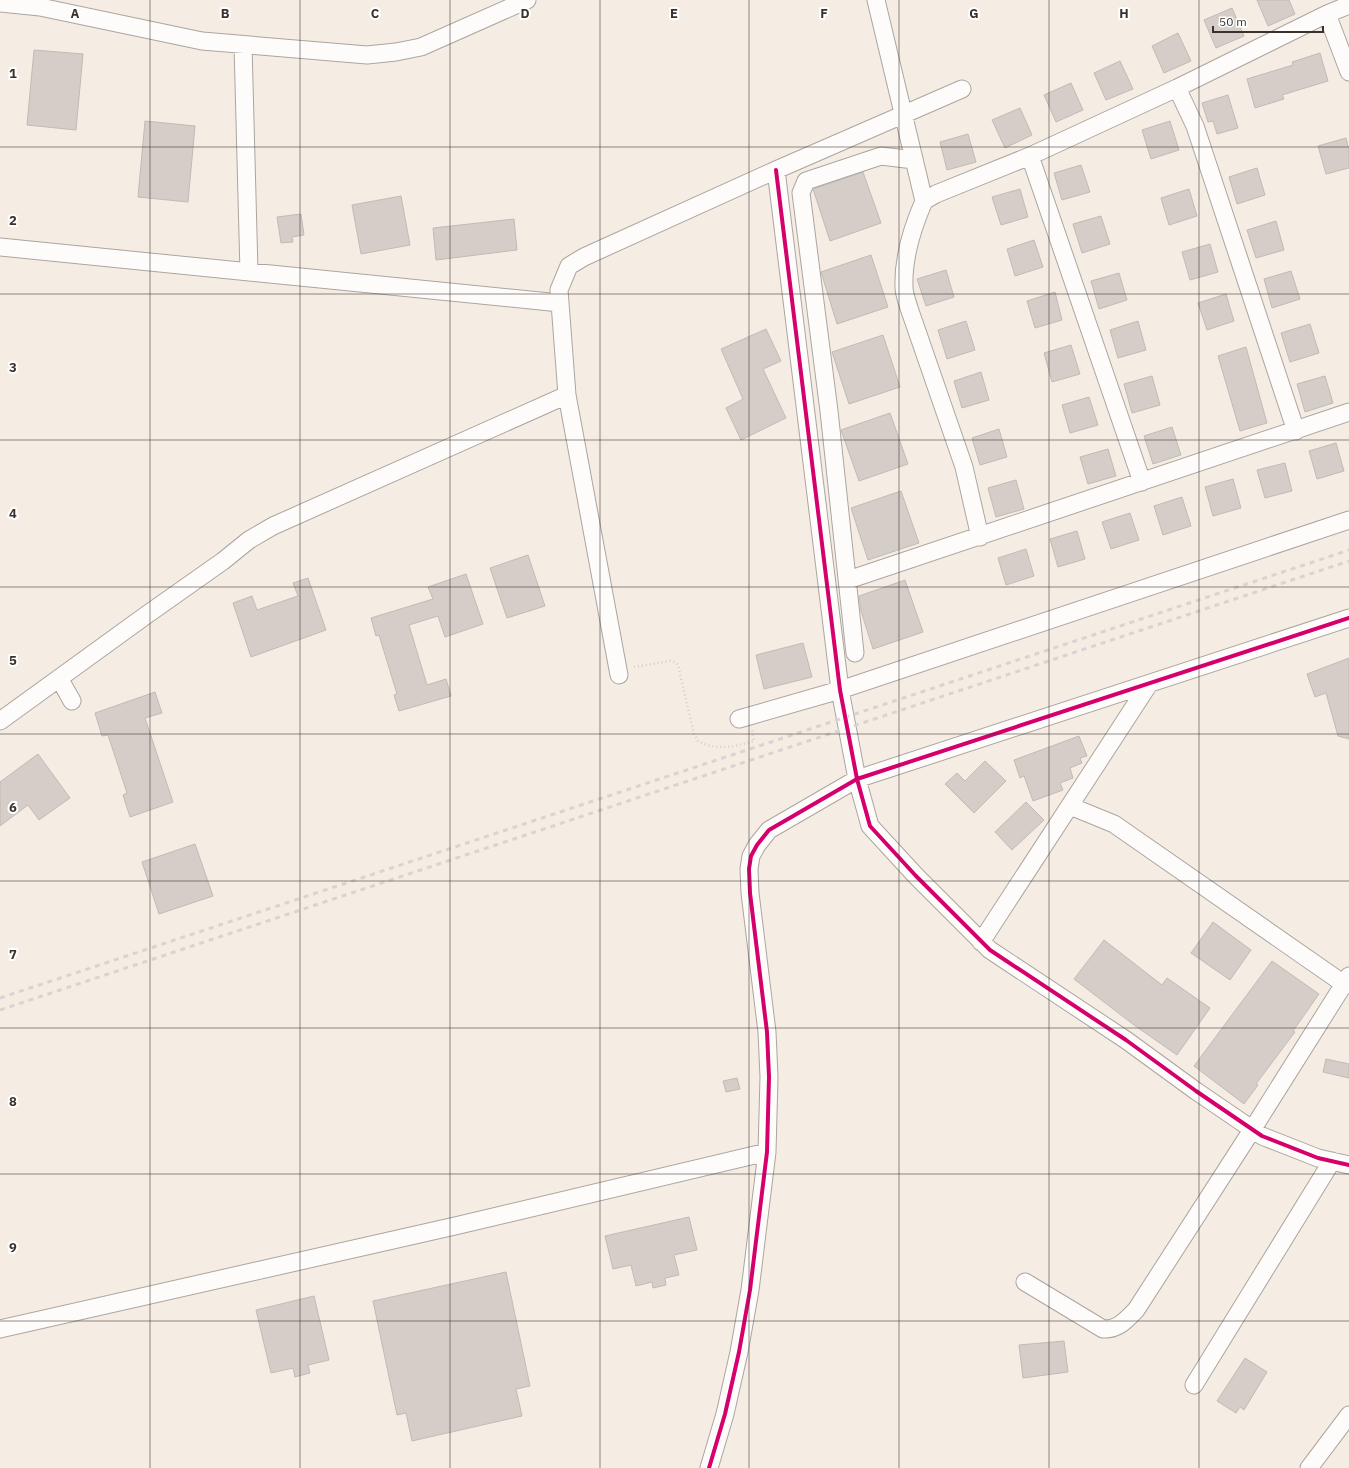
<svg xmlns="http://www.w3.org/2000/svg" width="1349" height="1468" font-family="'IBM Plex Sans',sans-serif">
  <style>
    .building { fill: #d5cdc7; stroke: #c2bbb5 }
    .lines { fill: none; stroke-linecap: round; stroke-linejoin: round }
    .minor-casing { stroke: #aca59f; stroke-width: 19 }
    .path { stroke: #d2cfcd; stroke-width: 2.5; stroke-dasharray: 1 3; stroke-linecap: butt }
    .minor { stroke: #fefcfb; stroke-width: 17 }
    .rail { stroke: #d7d5d3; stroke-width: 3; stroke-dasharray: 5 5; stroke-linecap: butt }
    .cycleway-casing { stroke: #fff; stroke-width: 6 }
    .cycleway { stroke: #d6006c; stroke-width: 4 }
    .grid { fill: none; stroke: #39322c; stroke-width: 1; stroke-opacity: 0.55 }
    .grid-label { font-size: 13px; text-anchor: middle; font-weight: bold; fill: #39322c; stroke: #fff; stroke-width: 4; stroke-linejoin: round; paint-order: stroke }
  </style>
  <rect width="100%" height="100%" fill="#f5ece4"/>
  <path class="building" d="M1257,0H1289L1295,14L1268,26Z
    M1232,8L1244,36L1216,48L1204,20Z
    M1178,33L1191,61L1164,73L1152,46Z
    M34,50L83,54L76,130L27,125Z
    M1320,53L1328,81L1282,95L1284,99L1255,108L1247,79L1293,65L1292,62Z
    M1120,61L1133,89L1106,100L1094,73Z
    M1071,83L1083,110L1056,122L1044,95Z
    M1228,95L1238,128L1217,134L1213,121L1208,122L1202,103Z
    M1020,108L1032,135L1005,148L992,120Z
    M145,121L195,126L188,202L138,197Z
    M1170,121L1179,150L1151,159L1142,130Z
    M968,134L976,162L947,170L940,142Z
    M1346,138L1349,150V168L1326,174L1318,146Z
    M1081,165L1090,192L1062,200L1054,173Z
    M1257,168L1265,195L1237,204L1229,177Z
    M863,172L881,223L830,241L813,189Z
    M1020,189L1028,217L1001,225L992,197Z
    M1189,189L1197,216L1169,225L1161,198Z
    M401,196L410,245L361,254L352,205Z
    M301,214L304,235L292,237L293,242L281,243L277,217Z
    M1101,216L1110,244L1082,253L1073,224Z
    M514,219L517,250L436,260L433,228Z
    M1276,221L1284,250L1256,258L1247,230Z
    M1034,240L1043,267L1015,276L1007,249Z
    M1210,244L1218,272L1190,280L1182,252Z
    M871,255L888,307L837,324L821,272Z
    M946,270L954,297L926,306L917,279Z
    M1291,271L1300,299L1272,308L1264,279Z
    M1119,273L1127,300L1099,309L1091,281Z
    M1055,292L1062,320L1035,328L1027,301Z
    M1226,294L1234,321L1207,330L1198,303Z
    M966,321L975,350L947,359L938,330Z
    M1138,321L1146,350L1118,358L1110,330Z
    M1310,324L1319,353L1290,362L1281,333Z
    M766,329L781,361L763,369L786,418L741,440L726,408L743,399L721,349Z
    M883,335L900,387L849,404L832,352Z
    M1071,345L1080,374L1052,382L1044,353Z
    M1246,347L1267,423L1240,431L1218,356Z
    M981,372L989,400L962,408L954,381Z
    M1152,376L1160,405L1132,413L1124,384Z
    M1325,376L1333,403L1305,412L1297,384Z
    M1089,397L1098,425L1070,433L1062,405Z
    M890,413L908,464L859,481L841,430Z
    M1172,427L1181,455L1153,464L1144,436Z
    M999,429L1007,457L980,465L972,438Z
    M1336,443L1344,471L1317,479L1309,451Z
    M1108,449L1116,476L1088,484L1080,457Z
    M1285,463L1292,491L1265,498L1257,470Z
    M1233,479L1241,508L1213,516L1205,487Z
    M1016,480L1024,509L996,517L988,488Z
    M901,491L919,543L868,560L851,508Z
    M1182,497L1191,526L1163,535L1154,506Z
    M1130,513L1139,540L1111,549L1102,522Z
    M1077,531L1085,559L1058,567L1050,539Z
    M1026,549L1034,576L1006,585L998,558Z
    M528,555L545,606L507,618L490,568Z
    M466,574L483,624L445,637L438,616L409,625L427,685L446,679L451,696L399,711L394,695L397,694L379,635L376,636L371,618L433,599L428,587Z
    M308,578L326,630L251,657L233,603L252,596L257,610L298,596L293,583Z
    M905,580L923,632L873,649L861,611L859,596Z
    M803,643L812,677L764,689L756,655Z
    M1349,658V739L1338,736L1326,693L1315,697L1307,674Z
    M155,692L162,713L145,718L173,802L130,817L123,795L127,793L108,735L102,736L95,713Z
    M1079,736L1087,756L1080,758L1082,763L1070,768L1073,778L1060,783L1063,790L1033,801L1024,776L1020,778L1014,760Z
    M38,754L70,798L39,820L28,805L0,826V782Z
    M985,761L1006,781L974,813L945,784L957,773L965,781Z
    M1026,802L1044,820L1012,850L995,832Z
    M195,844L213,896L159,914L142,862Z
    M1213,922L1251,950L1230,980L1191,953Z
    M1104,940L1162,985L1167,978L1210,1008L1177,1055L1134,1025L1074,979Z
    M1272,961L1319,994L1293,1031L1295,1032L1256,1084L1258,1085L1244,1104L1194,1066Z
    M1326,1059L1349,1064V1078L1323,1072Z
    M737,1078L740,1089L726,1092L723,1081Z
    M689,1217L697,1250L674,1255L679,1275L665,1278L666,1285L653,1288L652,1282L636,1286L631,1265L613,1269L605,1236Z
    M506,1272L530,1386L516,1389L522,1416L412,1441L406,1413L397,1415L373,1301Z
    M314,1296L329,1360L308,1365L310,1373L295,1377L293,1368L271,1373L256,1310Z
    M1064,1341L1068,1372L1023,1378L1019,1345Z
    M1245,1358L1267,1372L1244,1410L1240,1407L1236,1413L1217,1401Z"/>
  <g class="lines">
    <defs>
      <path id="minor" d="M876,0L924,201C913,226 903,259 904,287C904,294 907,301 909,308L964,467L980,537
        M0,3L40,7L202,41L367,55L396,52L421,47L527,0
        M1327,14L1349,72
        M243,45L249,272
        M1177,88L1195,126L1296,431
        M1030,156L1142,482
        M776,170L840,690L857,779L870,826L916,876L990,950L1126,1040L1196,1091L1262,1136L1318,1158L1349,1165
        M924,201L936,194L1030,156L1177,88L1327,14L1349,5
        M0,247L560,303
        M848,580L1349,412
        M855,653L829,411L801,193L806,181L881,156L914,160
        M619,675L567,395L559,290L569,266L584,257L776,170L962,89
        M59,678L72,701
        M739,719L840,690L1349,520
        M0,721L145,616L223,561L249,540L273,526L567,395
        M1070,806L1114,824L1344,984L1349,985
        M981,942L1149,684
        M1025,1282L1103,1329C1118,1330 1126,1320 1136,1310L1252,1130L1349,976
        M0,1329L455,1226L767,1152
        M1194,1385L1332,1161
        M709,1468L725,1414L739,1352L750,1290L767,1152L769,1077L767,1032L750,893L749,869L751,856L757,845L769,830L857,779L1349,618
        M1309,1468L1349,1415"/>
    </defs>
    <use href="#minor" class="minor-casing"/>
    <path class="path" d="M634,667L670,661L675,662L678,665L694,734L698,741C717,751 734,747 754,741L752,730"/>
    <use href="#minor" class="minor"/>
    <path class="rail" d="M0,998L1349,550
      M0,1010L1349,561"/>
    <defs>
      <path id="cycleway" d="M776,170L840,690L857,779L870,826L916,876L990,950L1126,1040L1196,1091L1262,1136L1318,1158L1349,1165
        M709,1468L725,1414L739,1352L750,1290L767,1152L769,1077L767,1032L750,893L749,869L751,856L757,845L769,830L857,779L1349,618"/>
    </defs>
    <use href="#cycleway" class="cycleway-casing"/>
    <use href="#cycleway" class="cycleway"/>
  </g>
  <path class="grid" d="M150,0V1468M300,0V1468M450,0V1468M600,0V1468M749,0V1468M899,0V1468M1049,0V1468M1199,0V1468M0,147H1349M0,294H1349M0,440H1349M0,587H1349M0,734H1349M0,881H1349M0,1028H1349M0,1174H1349M0,1321H1349"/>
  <g class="grid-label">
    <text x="75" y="18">A</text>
    <text x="225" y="18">B</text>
    <text x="375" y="18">C</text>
    <text x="525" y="18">D</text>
    <text x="674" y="18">E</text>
    <text x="824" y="18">F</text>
    <text x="974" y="18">G</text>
    <text x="1124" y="18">H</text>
    <text x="13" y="78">1</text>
    <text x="13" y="225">2</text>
    <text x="13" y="372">3</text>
    <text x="13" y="518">4</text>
    <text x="13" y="665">5</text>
    <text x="13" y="812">6</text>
    <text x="13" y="959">7</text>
    <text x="13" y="1106">8</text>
    <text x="13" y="1252">9</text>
  </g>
  <path d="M1213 26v6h110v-6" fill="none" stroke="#39322c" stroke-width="2"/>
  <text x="1219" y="26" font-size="12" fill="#39322c" stroke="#ffffff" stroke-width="3" paint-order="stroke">50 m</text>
</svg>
